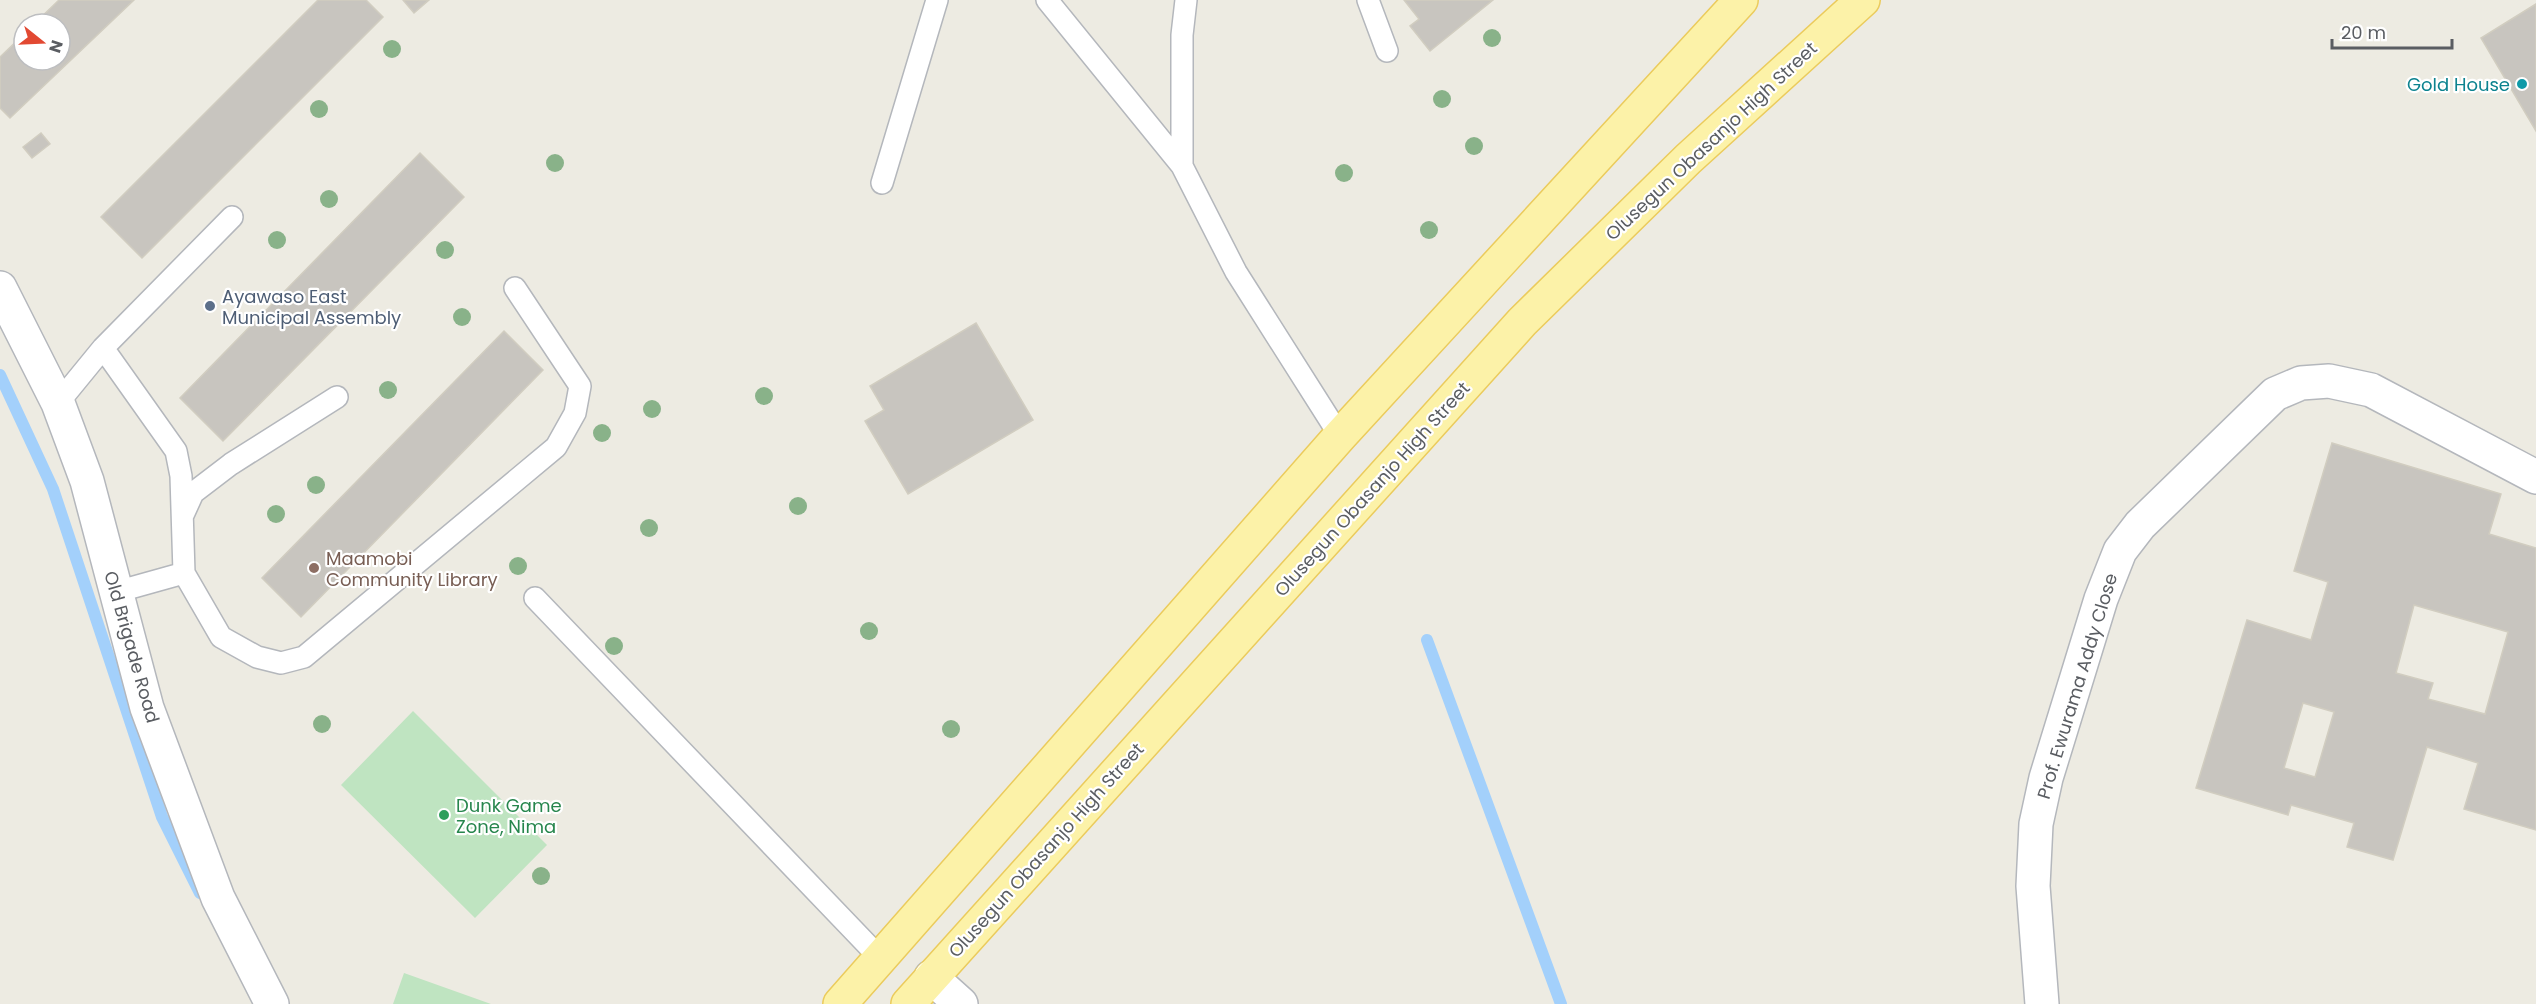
<svg xmlns="http://www.w3.org/2000/svg" width="2536" height="1004" font-family="Poppins,sans-serif">
  <style>
    .green { fill: #bfe4c1 }
    .lines { fill: none; stroke-linecap: round; stroke-linejoin: round }
    .stream { stroke: #a3d0fb; stroke-width: 12 }
    .building { fill: #c8c5bf; stroke: #d1cdc0; stroke-width: 1.5; fill-rule: evenodd }
    .lane-casing { stroke: #b4b7bc; stroke-width: 24 }
    .street-casing { stroke: #b4b7bc; stroke-width: 36 }
    .primary-casing { stroke: #ebcb5c; stroke-width: 36 }
    .lane { stroke: #fff; stroke-width: 21 }
    .street { stroke: #fff; stroke-width: 33 }
    .primary { stroke: #fcf2a8; stroke-width: 33 }
    .tree { fill: #89b289 }
    .culture-dot { fill: #0f9aa8; stroke: #fff; stroke-width: 2 }
    .service-dot { fill: #5c6f8a; stroke: #fff; stroke-width: 2 }
    .education-dot { fill: #8d6e63; stroke: #fff; stroke-width: 2 }
    .leisure-dot { fill: #2e9e5b; stroke: #fff; stroke-width: 2 }
    .labels { text-anchor: middle; dominant-baseline: central; stroke-width: 4.5; stroke-linejoin: round; paint-order: stroke }
    .culture-label { font-size: 18px; fill: #0d838f; stroke: #fff; text-anchor: end }
    .street-label { font-size: 18px; fill: #5a5d62; stroke: #fff }
    .service-label { font-size: 18px; fill: #4e5e75; stroke: #fff; text-anchor: start }
    .education-label { font-size: 18px; fill: #785e54; stroke: #fff; text-anchor: start }
    .leisure-label { font-size: 18px; fill: #27864d; stroke: #fff; text-anchor: start }
  </style>
  <rect width="100%" height="100%" fill="#edebe2"/>
  <path class="green" d="M413,711L547,845L475,918L341,785Z
    M404,973L491,1004H393Z"/>
  <g class="lines">
    <path class="stream" d="M0,375L53,489L162,817L200,893
      M1427,640L1561,1004"/>
  </g>
  <path class="building" d="M59,0H134L10,118L0,108V57L24,34V60H60V24H34Z
    M318,0H366L383,17L142,258L101,217Z
    M403,0H429L414,13Z
    M1404,0H1493L1430,51L1410,26L1419,19Z
    M2536,4V131L2481,38Z
    M41,133L50,144L32,158L23,147Z
    M420,153L464,197L223,441L180,398Z
    M976,323L1033,420L908,494L865,421L884,410L870,386Z
    M504,331L543,370L301,617L262,578Z
    M2332,443L2501,494L2489,534L2536,548V830L2464,809L2478,763L2427,747L2393,860L2347,847L2354,823L2291,805L2288,815L2196,788L2247,620L2311,640L2328,582L2294,571ZM2414,605L2508,632L2485,714L2428,699L2433,683L2396,673ZM2303,703L2334,712L2315,777L2284,768Z"/>
  <g class="lines">
    <defs>
      <path id="lane" d="M1047,0L1182,166
        M1186,0L1182,35V166L1236,272L1340,436
        M1368,0L1387,51
        M882,183L937,0
        M103,348L176,451L181,476L184,573L221,637L257,657L281,663L304,657L556,447L575,413L580,386L515,288
        M58,403L103,348L232,217
        M183,515L193,493L231,464L337,397
        M116,592L184,573
        M535,598L881,959"/>
      <path id="street" d="M0,288L58,403L87,481L147,708L218,898L272,1004
        M931,977L961,1004
        M2042,1004L2033,886L2036,824L2046,778L2101,599L2120,551L2140,525L2275,394L2301,383L2329,381L2371,390L2536,477"/>
      <path id="primary" d="M840,1004L1340,436L1741,0
        M908,1004L1522,322L1688,159L1863,0"/>
    </defs>
    <use href="#lane" class="lane-casing"/>
    <use href="#street" class="street-casing"/>
    <use href="#primary" class="primary-casing"/>
    <use href="#lane" class="lane"/>
    <use href="#street" class="street"/>
    <use href="#primary" class="primary"/>
  </g>
  <g class="tree">
    <circle cx="1492" cy="38" r="9"/>
    <circle cx="392" cy="49" r="9"/>
    <circle cx="1442" cy="99" r="9"/>
    <circle cx="319" cy="109" r="9"/>
    <circle cx="1474" cy="146" r="9"/>
    <circle cx="555" cy="163" r="9"/>
    <circle cx="1344" cy="173" r="9"/>
    <circle cx="329" cy="199" r="9"/>
    <circle cx="1429" cy="230" r="9"/>
    <circle cx="277" cy="240" r="9"/>
    <circle cx="445" cy="250" r="9"/>
    <circle cx="462" cy="317" r="9"/>
    <circle cx="388" cy="390" r="9"/>
    <circle cx="764" cy="396" r="9"/>
    <circle cx="652" cy="409" r="9"/>
    <circle cx="602" cy="433" r="9"/>
    <circle cx="316" cy="485" r="9"/>
    <circle cx="798" cy="506" r="9"/>
    <circle cx="276" cy="514" r="9"/>
    <circle cx="649" cy="528" r="9"/>
    <circle cx="518" cy="566" r="9"/>
    <circle cx="869" cy="631" r="9"/>
    <circle cx="614" cy="646" r="9"/>
    <circle cx="322" cy="724" r="9"/>
    <circle cx="951" cy="729" r="9"/>
    <circle cx="541" cy="876" r="9"/>
  </g>
  <circle class="culture-dot" cx="2522" cy="84" r="6"/>
  <circle class="service-dot" cx="210" cy="306" r="6"/>
  <circle class="education-dot" cx="314" cy="568" r="6"/>
  <circle class="leisure-dot" cx="444" cy="815" r="6"/>
  <g class="labels">
    <g class="culture-label">
      <text x="2510" y="84">Gold House</text>
    </g>
    <g class="street-label">
      <text transform="translate(1711 141) rotate(-43)">Olusegun Obasanjo High Street</text>
      <text transform="translate(1372 489) rotate(-48)">Olusegun Obasanjo High Street</text>
      <text transform="translate(132 647) rotate(74)">Old Brigade Road</text>
      <text transform="translate(2077 686) rotate(-73)">Prof. Ewurama Addy Close</text>
      <text transform="translate(1046 850) rotate(-48)">Olusegun Obasanjo High Street</text>
    </g>
    <g class="service-label">
      <text x="222" y="296">Ayawaso East<tspan x="222" dy="21">Municipal Assembly</tspan></text>
    </g>
    <g class="education-label">
      <text x="326" y="558">Maamobi<tspan x="326" dy="21">Community Library</tspan></text>
    </g>
    <g class="leisure-label">
      <text x="456" y="805">Dunk Game<tspan x="456" dy="21">Zone, Nima</tspan></text>
    </g>
  </g>
  <g transform="translate(42 42) rotate(108)"><circle r="28" fill="#ffffff" stroke="#bdbec0" stroke-width="1.5"/>
  <path d="M0-4.5L10 22L0 15L-10 22Z" fill="#e24932"/>
  <text y="-9" font-size="16" font-weight="bold" text-anchor="middle" fill="#5a5d62">N</text>
  </g>
  <path d="M2332 39v9h120v-9" fill="none" stroke="#5a5d62" stroke-width="3"/>
  <text x="2341" y="39" font-size="18" fill="#5a5d62" stroke="#ffffff" stroke-width="4.5" paint-order="stroke">20 m</text>
</svg>
